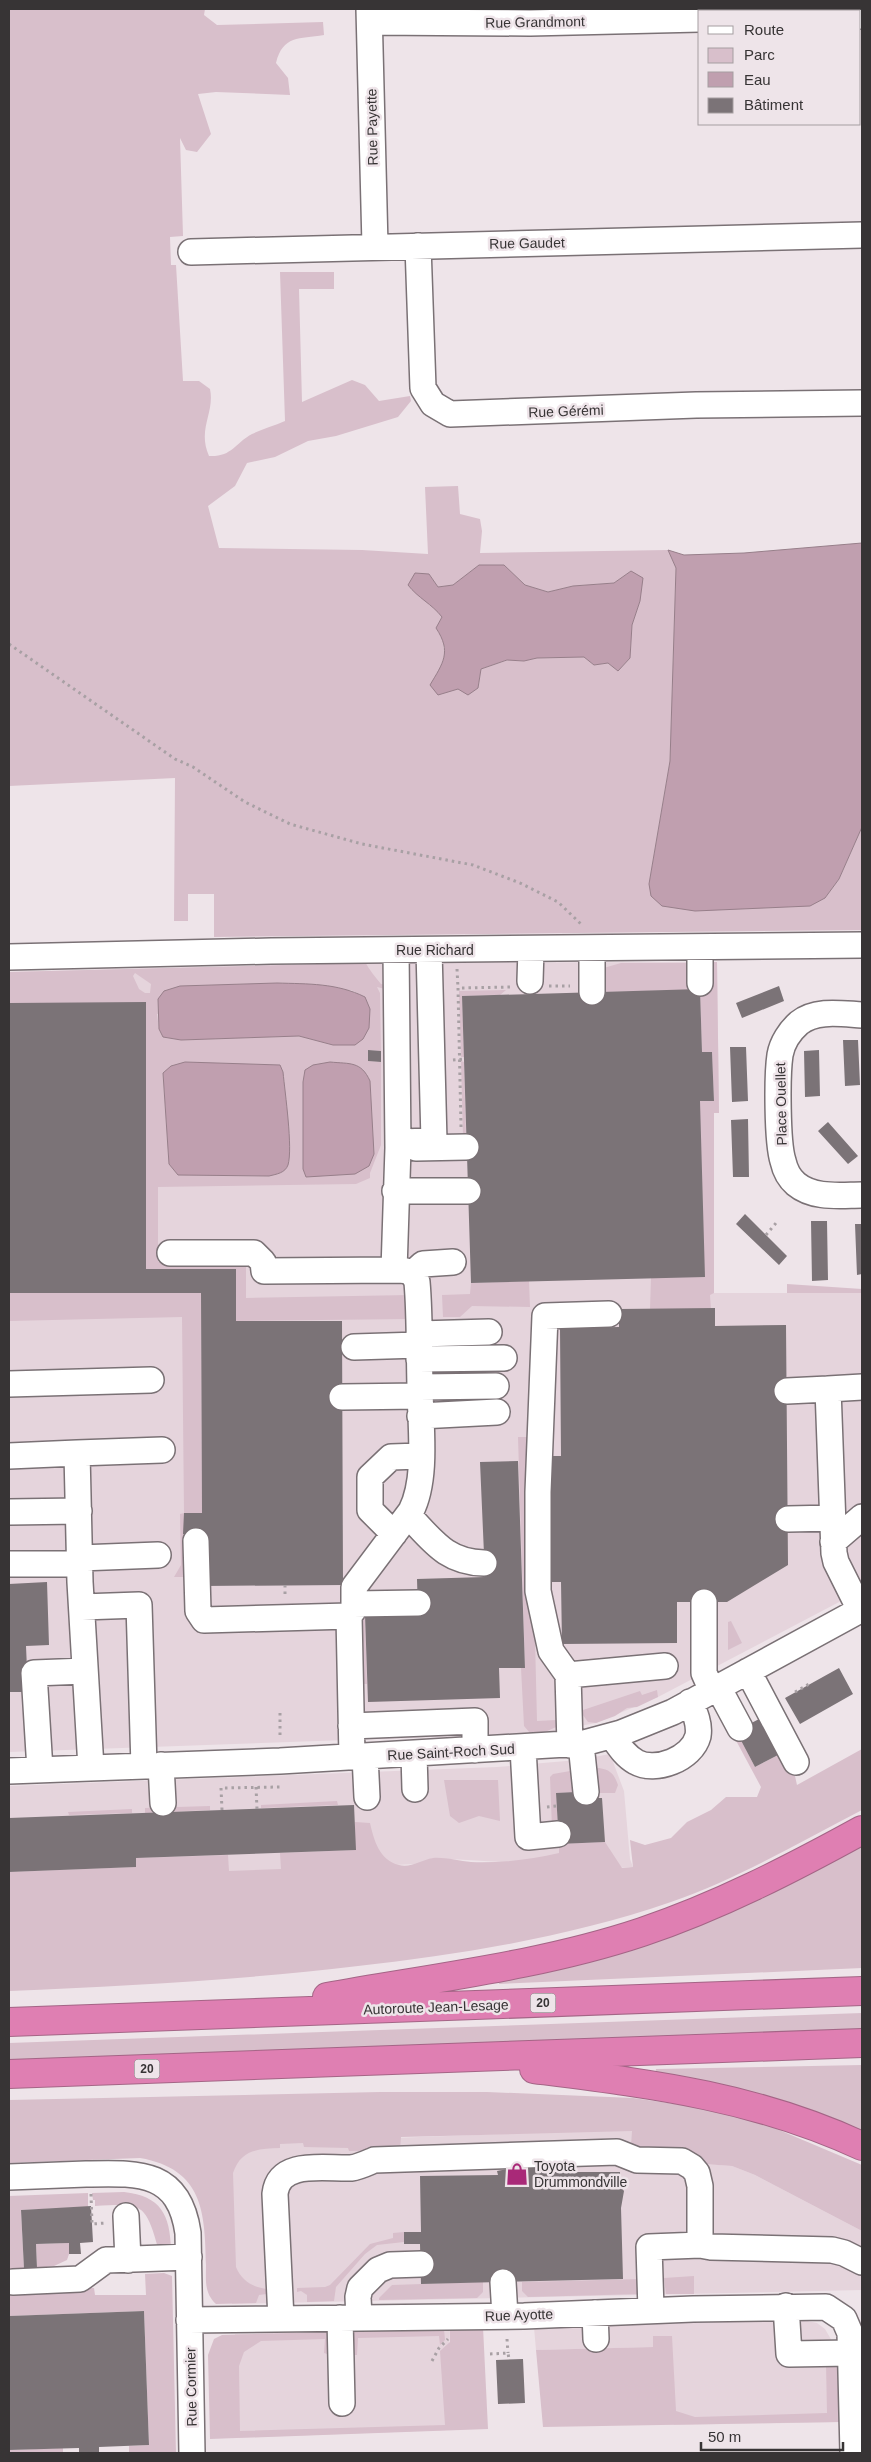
<svg xmlns="http://www.w3.org/2000/svg" width="871" height="2462" font-family="Arial,sans-serif">
  <style>
    .built { fill: #e5d4dc }
    .green { fill: #d8bfcb; fill-rule: evenodd }
    .water { fill: #c09faf; stroke: #977f8a }
    .building { fill: #7b7377 }
    .lines { fill: none; stroke-linecap: round; stroke-linejoin: round }
    .minor-casing { stroke: #7a7175; stroke-width: 28 }
    .highway-casing { stroke: #a46586; stroke-width: 30 }
    .path { stroke: #a8a0a4; stroke-width: 3; stroke-dasharray: 2.5 4; stroke-linecap: butt }
    .minor { stroke: #fff; stroke-width: 25 }
    .highway { stroke: #df7fb2; stroke-width: 28 }
    .labels { text-anchor: middle; dominant-baseline: central; stroke-width: 5; stroke-linejoin: round; paint-order: stroke }
    .shield { fill: #eee4e9; stroke: #6e696b; stroke-width: 1 }
    .shield-label { font-size: 12px; font-weight: bold; fill: #373435 }
    .street-label { font-size: 14px; fill: #373435; stroke: #eee4e9 }
    .poi-label { font-size: 14px; fill: #373435; stroke: #eee4e9; text-anchor: start }
  </style>
  <rect width="100%" height="100%" fill="#eee4e9"/>
  <path class="built" d="M717,962L719,1113H714V1293H862V1590L658,1697L596,1723L543,1733L9,1752V972L366,963Z
    M610,1754L624,1791L630,1859L633,1867L502,1874L501,1862L433,1858L417,1864L9,1881V1786L497,1767L578,1760Z
    M614,2130L632,2131L704,2164L732,2166L755,2175L862,2231V2290L232,2304L228,2144Z
    M803,2320L817,2323L825,2329L836,2348L840,2422L674,2425L653,2347L536,2350L534,2327Z
    M450,2329L446,2430L235,2438V2334Z"/>
  <path class="green" d="M9,9H205L204,15L217,25L323,22L324,35C299,39 283,35 276,63L288,78L290,95L216,92L198,94L211,134L197,152L186,150L180,138L183,236L170,237L171,265H176L183,381H199L210,389C215,413 197,429 209,456C232,457 234,444 252,434C262,429 274,426 285,421L280,272H334V289H299L302,402L352,380L365,385L379,401L410,396L411,401L398,417L336,436L308,441L275,457L247,463L235,486L208,506L219,548L362,550L428,554L425,487L458,486L460,514L480,519L482,531L480,553L668,550L676,567L670,761L649,884L825,898L839,879L862,827V930L214,937V894H188V921H174L175,778L9,786ZM479,565H504L525,585L548,592L573,586L614,583L631,571L640,601L632,625L630,658L618,671L608,663L594,665L584,657L537,658L524,661L508,660L481,669L478,688L458,689L445,661L443,638L436,628L442,617L436,609L429,574L438,587L453,585Z
    M708,962H717L719,1113H714V1293L710,1295L711,1310L650,1309L651,1278L700,1101L714,1100L712,1052H702L700,989Z
    M366,963C367,967 377,979 381,984L386,985L385,989L377,987L380,993L381,1051L368,1050V1061L381,1062V1145L370,1173V1178L356,1184L158,1187V1262H246V1298L410,1295L411,1319L236,1321V1269H146V1003H9V972ZM135,973L151,984L150,993H145L139,989L133,976ZM351,990L365,997L370,1009L333,1045L299,1036L181,1040L163,1037L159,1029L157,1014ZM185,1062L280,1066L269,1176L178,1175L169,1164L163,1073ZM305,1070L370,1081L371,1112L303,1169V1082Z
    M621,963H692L693,990L601,992L600,969Z
    M506,990L500,995L462,996L464,1057H461L459,991Z
    M461,1061L464,1062L466,1137H463Z
    M529,1281L530,1307L472,1306L460,1317H443L442,1295L470,1294L471,1283Z
    M787,1284L862,1289V1293H787Z
    M9,1293H201L202,1513H184L186,1577H174L181,1565L180,1514L184,1513L182,1317L9,1321Z
    M518,1437H530L537,1721L556,1720V1727L543,1733H530L524,1726L521,1668L525,1667Z
    M359,1615H365L367,1684H360Z
    M731,1621L742,1643L728,1650V1622Z
    M657,1690L658,1697L637,1707L627,1708L615,1716L596,1723L588,1722L580,1711L640,1691L642,1695Z
    M736,1731L755,1767L780,1754L795,1776L797,1785L862,1749V1810C800,1842 737,1879 671,1902C569,1937 464,1954 358,1966C242,1980 126,1986 9,1991V1872L136,1867V1858L228,1855L229,1871L281,1869L280,1853L355,1850V1822L370,1823C374,1840 379,1860 399,1865C411,1868 421,1860 433,1858C445,1857 459,1861 471,1862C500,1863 530,1860 559,1853V1844L605,1842L622,1868L633,1867L630,1840L645,1845L671,1838L687,1822L711,1810L726,1797H757L761,1787L732,1733Z
    M599,1768C611,1770 614,1774 618,1785L615,1793H595L591,1769Z
    M576,1770L581,1792L556,1793L558,1828H552L550,1777L553,1774Z
    M444,1780H498L500,1821L479,1816L459,1823L450,1816Z
    M337,1801L338,1805L261,1808V1805Z
    M210,1806V1810L145,1813V1808Z
    M132,1809V1813L69,1815L68,1812Z
    M862,1842V1968L499,1984L500,1977Z
    M862,2013V2029L9,2060V2043Z
    M862,2065V2135C824,2119 787,2101 747,2091C717,2083 686,2080 655,2076L656,2069Z
    M380,2092H487L633,2098L717,2110L760,2122L862,2165V2231L755,2175L732,2166L704,2164L639,2152L631,2146L632,2131L401,2137L400,2150L349,2151L348,2148L304,2147L303,2143L280,2144V2148C258,2149 241,2149 233,2173L236,2267C242,2281 252,2287 267,2289V2294L259,2295L256,2303L216,2304C204,2293 206,2280 206,2265C205,2212 203,2169 140,2158L9,2163V2100Z
    M124,2192C161,2196 170,2215 171,2249L158,2248C145,2201 141,2204 95,2206V2200H93L92,2193Z
    M88,2193V2207L21,2210L24,2269L9,2270V2196Z
    M404,2232V2242L377,2245L365,2254L336,2287L334,2301L307,2302V2295L301,2291L297,2292V2288L325,2287L330,2285L370,2244L393,2238V2233Z
    M69,2243V2254L67,2260L54,2266L37,2268L36,2244Z
    M164,2273L172,2276L176,2453H129V2446L149,2445L144,2311L9,2316V2289L94,2288L95,2295H146L145,2274Z
    M694,2276V2294H666L664,2278Z
    M641,2279L642,2294L528,2297L522,2291V2282Z
    M483,2282V2292L477,2298L379,2300V2298L392,2285Z
    M483,2327L488,2429L210,2439L208,2355L214,2339L222,2335L327,2332V2354L324,2353L325,2339L261,2341L244,2352L239,2366L240,2431L445,2425L440,2351L450,2342V2329Z
    M444,2329L445,2340L440,2345L439,2336L358,2338L357,2355H354L353,2331Z
    M653,2336H672L676,2411L695,2417L827,2413L826,2364L837,2363L840,2422L543,2427L536,2350L653,2347Z
    M63,2448V2453H9V2450Z"/>
  <path class="water" d="M862,543V827L839,879L825,898L810,906L695,911L662,906L651,896L649,884L670,761L676,568L668,550L684,555L744,553Z
    M479,565H504L525,585L548,592L573,586L614,583L631,571L643,578L640,601L632,625L630,658L618,671L608,663L594,665L584,657L537,658L524,661L507,660L481,669L478,688L468,695L458,689L438,695L430,685C443,663 452,652 436,628L442,617C432,604 418,598 408,585L415,573L429,574L438,587L453,585Z
    M277,983C308,984 337,983 365,997L370,1009L369,1028L363,1039L355,1045H333L299,1036L181,1040L163,1037L159,1029L158,999L164,991L180,986Z
    M185,1062L280,1065L283,1072C285,1093 293,1148 288,1165C285,1173 277,1174 269,1176L178,1175L169,1164L163,1073L171,1066Z
    M330,1062C350,1064 361,1061 370,1081L374,1154L369,1166L355,1174L306,1177L303,1169V1082L305,1070L313,1065Z"/>
  <path class="building" d="M779,986L784,1001L742,1018L736,1003Z
    M700,989L702,1052H712L714,1101H700L705,1277L471,1283L462,996Z
    M146,1002V1269H236V1321H342L343,1585L203,1586L202,1534H183L184,1513H202L201,1293H9V1003Z
    M843,1040H858L860,1085L845,1086Z
    M730,1047H746L748,1101L732,1102Z
    M368,1050L381,1051V1062L368,1061Z
    M819,1050L820,1096L805,1097L804,1051Z
    M748,1119L749,1177H733L731,1120Z
    M828,1122L858,1156L848,1164L818,1131Z
    M745,1214L787,1256L779,1265L736,1224Z
    M811,1221H827L828,1280L812,1281Z
    M855,1224H862V1274L857,1275Z
    M715,1308V1326L786,1325L788,1565L727,1602H677V1643L562,1644L561,1582H544L543,1469H552V1456H561L560,1328L619,1327V1309Z
    M518,1461L525,1668H499L500,1698L368,1702L365,1615L418,1613L417,1579L485,1577L480,1462Z
    M47,1582L49,1645L26,1646L28,1692H9V1584Z
    M839,1668L853,1694L800,1724L785,1698Z
    M761,1718L780,1754L755,1767L736,1731Z
    M595,1791V1798H602L605,1842L559,1844L556,1793Z
    M354,1805L356,1850L136,1858V1867L9,1872V1818Z
    M532,2163V2167L546,2172H620V2186L624,2191L621,2208L623,2279L421,2284L420,2244H404V2232H421L420,2176L498,2175L497,2171L513,2168V2164Z
    M91,2206L93,2242L80,2243L81,2254H69V2243L36,2244L37,2268L24,2269L21,2210Z
    M144,2311L149,2445L99,2447V2452H79V2448L9,2450V2316Z
    M523,2359L525,2403L498,2404L496,2360Z"/>
  <g class="lines">
    <defs>
      <path id="minor" d="M369,9L375,246
        M860,16H862
        M370,22L530,23L700,19
        M418,246L423,388L433,404L450,414L696,405L862,403
        M191,252L862,235
        M700,947V983
        M592,948V992
        M9,957L271,951L862,945
        M530,981L531,949
        M862,1015C843,1014 816,1009 799,1023C790,1031 782,1043 780,1055C777,1075 777,1142 783,1161C785,1170 789,1178 796,1184C814,1199 841,1195 862,1195
        M398,1142L434,1141L429,950
        M416,1148L466,1147
        M395,1191H468
        M170,1253H254L263,1262L264,1271L394,1270L398,1148L396,950
        M413,1273L423,1264L453,1262
        M419,1334L489,1332
        M354,1347L419,1345
        M419,1359L504,1358
        M9,1384L151,1380
        M420,1387L496,1386
        M787,1391L828,1389
        M342,1397L420,1396
        M420,1416L497,1412
        M77,1453L162,1450
        M9,1456L77,1453L80,1582L91,1768
        M9,1512L79,1511
        M408,1515C433,1541 446,1562 484,1563
        M788,1519L833,1518
        M394,1534L370,1510V1477L391,1457L420,1456
        M196,1541L198,1611L204,1620L349,1616L352,1757
        M833,1542L862,1517
        M80,1558L158,1555
        M9,1564H80
        M704,1602V1673L712,1691
        M354,1604L418,1603
        M82,1607L139,1605L144,1766
        M860,1610L836,1562L834,1553L828,1389L862,1387
        M349,1616L354,1609V1587L411,1511C428,1478 420,1423 420,1386C419,1351 420,1316 417,1282C412,1270 406,1270 394,1270
        M748,1671L796,1762
        M568,1675L551,1651L538,1591V1492L545,1316L609,1314
        M718,1687L740,1728
        M351,1726L475,1721V1750
        M612,1736C619,1746 625,1756 636,1762C655,1773 692,1759 698,1736C700,1724 695,1713 690,1702
        M581,1744L586,1792
        M570,1745L568,1675L665,1666
        M523,1748L528,1837L558,1834
        M414,1754L415,1789
        M365,1756L367,1797
        M161,1765L163,1803
        M40,1770L34,1673L85,1671
        M9,1771L280,1761L584,1743L621,1733L673,1712L862,1609
        M9,2177C35,2176 61,2175 86,2174C138,2173 179,2170 188,2233L192,2453
        M126,2216L128,2260
        M700,2245L711,2247L832,2250L844,2253L862,2262
        M13,2282L80,2279L106,2260L189,2257
        M503,2282L505,2316
        M786,2306L789,2354L851,2353
        M595,2313L596,2339
        M340,2318L342,2403
        M359,2318L358,2297L360,2288L378,2270L390,2265L421,2264
        M281,2319L275,2194C279,2159 325,2169 351,2168C359,2167 367,2163 374,2160L617,2152L637,2160L682,2161L692,2167L697,2173L700,2186V2245L649,2247L651,2310
        M189,2320L524,2316L693,2309L826,2307L844,2319L850,2333L853,2453"/>
      <path id="highway" d="M327,1997C432,1978 540,1966 642,1932C719,1906 791,1869 862,1830
        M9,2022L862,1991
        M534,2069C651,2084 754,2096 862,2146
        M9,2074L862,2043"/>
    </defs>
    <use href="#minor" class="minor-casing"/>
    <use href="#highway" class="highway-casing"/>
    <path class="path" d="M9,644L175,759L193,767L245,802L290,824L362,844L473,865L520,883L558,902L583,926
      M457,969L458,988
      M549,986H570
      M453,1060L464,1059
      M461,1127L458,988L510,987
      M766,1235L776,1223
      M285,1585V1597
      M795,1692L811,1683
      M280,1713V1737
      M256,1787L257,1809
      M547,1807L557,1806
      M222,1810L221,1788L280,1787
      M91,2194L92,2224L106,2223
      M507,2339L508,2353
      M490,2354L508,2353L509,2359
      M432,2361L439,2348L448,2339"/>
    <use href="#minor" class="minor"/>
    <use href="#highway" class="highway"/>
  </g>
  <defs>
    <symbol id="shop-bare" viewBox="-9 -9 18 18"><path d="M-5-2.5h2.3a2.7 3.5 0 0 1 5.4 0H5L5.5 6h-11ZM-1.5-2.5h3a1.5 2.3 0 0 0-3 0Z" fill="#a92978" stroke="#eee4e9" stroke-width="2.5" paint-order="stroke"/></symbol>
  </defs>
  <g fill-rule="evenodd">
    <use href="#shop-bare" x="501" y="2158" width="32" height="32"/>
  </g>
  <g class="labels">
    <g class="shield">
      <rect x="530.5" y="1993.5" width="25" height="19" rx="4"/>
      <rect x="134.5" y="2059.5" width="25" height="19" rx="4"/>
    </g>
    <g class="shield-label">
      <text x="543" y="2003">20</text>
      <text x="147" y="2069">20</text>
    </g>
    <g class="street-label">
      <text transform="translate(535 22) rotate(-1)">Rue Grandmont</text>
      <text transform="translate(372 127) rotate(-91)">Rue Payette</text>
      <text transform="translate(527 243) rotate(-1)">Rue Gaudet</text>
      <text transform="translate(566 411) rotate(-2)">Rue Gérémi</text>
      <text x="435" y="950">Rue Richard</text>
      <text transform="translate(781 1104) rotate(-91)">Place Ouellet</text>
      <text transform="translate(451 1752) rotate(-3)">Rue Saint-Roch Sud</text>
      <text transform="translate(436 2007) rotate(-2)">Autoroute Jean-Lesage</text>
      <text transform="translate(519 2315) rotate(-2)">Rue Ayotte</text>
      <text transform="translate(191 2387) rotate(-91)">Rue Cormier</text>
    </g>
    <g class="poi-label">
      <text x="534" y="2166">Toyota<tspan x="534" dy="16">Drummondville</tspan></text>
    </g>
  </g>
  <rect width="871" height="2462" fill="none" stroke="#373435" stroke-width="20"/>
  <rect x="698" y="10" width="162" height="115" fill="#eee4e9" stroke="#a59ea1"/>
  <rect x="708" y="26" width="25" height="8" fill="#ffffff" stroke="#a59ea1"/>
  <text x="744" y="35" font-size="15" fill="#373435">Route</text>
  <rect x="708" y="48" width="25" height="15" fill="#d8bfcb" stroke="#a59ea1"/>
  <text x="744" y="60" font-size="15" fill="#373435">Parc</text>
  <rect x="708" y="72" width="25" height="15" fill="#c09faf" stroke="#a59ea1"/>
  <text x="744" y="85" font-size="15" fill="#373435">Eau</text>
  <rect x="708" y="98" width="25" height="15" fill="#7b7377" stroke="#a59ea1"/>
  <text x="744" y="110" font-size="15" fill="#373435">Bâtiment</text>
  <path d="M701 2442v8h142v-8" fill="none" stroke="#373435" stroke-width="2.5"/>
  <text x="708" y="2442" font-size="15" fill="#373435" stroke="#eee4e9" stroke-width="4" paint-order="stroke">50 m</text>
</svg>
